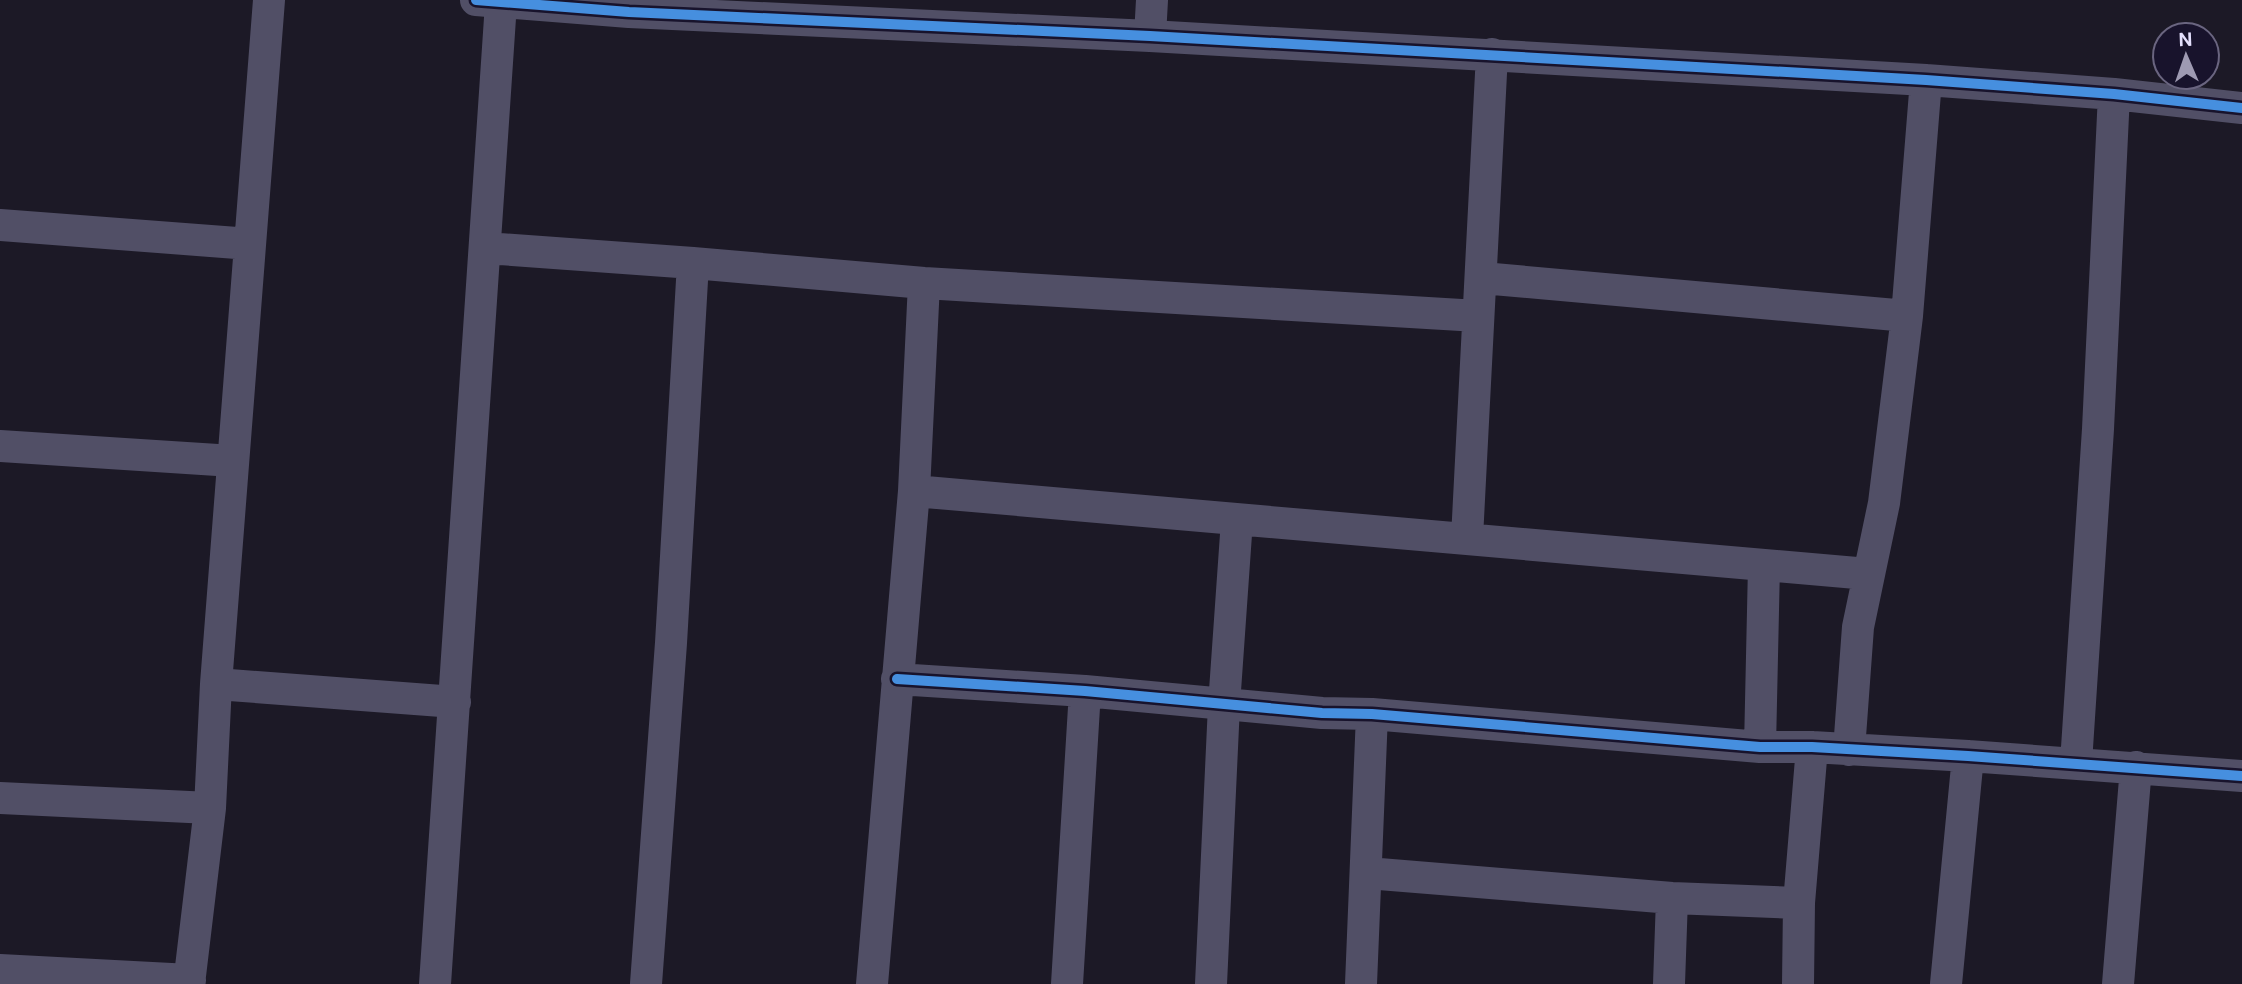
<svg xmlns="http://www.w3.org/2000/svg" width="2242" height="984" font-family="'DM Sans',sans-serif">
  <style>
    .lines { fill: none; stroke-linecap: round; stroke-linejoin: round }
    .street { stroke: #514f66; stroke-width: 32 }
    .cycleway-casing { stroke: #18132c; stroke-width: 15 }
    .cycleway { stroke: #468fdf; stroke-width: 10 }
  </style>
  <rect width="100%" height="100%" fill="#1c1926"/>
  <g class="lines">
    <path class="street" d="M476,0L629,12L1150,36L1926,80L2114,94L2242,108
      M1150,36L1152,0
      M0,225L250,244
      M486,248L693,263L924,283L1478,316
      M1482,278L1907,316
      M0,446L233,461
      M914,491L1868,574
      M1467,538C1475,377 1485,216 1492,54
      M897,679L1085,691L1322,713L1372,714L1760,747H1812L1968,756L2242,776
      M216,684L455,702
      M1760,747L1764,565
      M1849,750L1858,627L1884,503L1907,316L1926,80
      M2076,763L2098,429L2114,94
      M0,798L210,808
      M1367,873L1672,898L1799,903
      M0,970L190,980
      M189,984L210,808L216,684L269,0
      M435,984L501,3
      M646,984L671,643L693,263
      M872,984L914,491L924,283
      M1067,984L1085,691
      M1211,984L1224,705L1237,520
      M1361,984L1372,714
      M1669,984L1672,898
      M1798,984L1799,903L1812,747
      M1946,984L1968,756
      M2118,984L2136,767"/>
    <defs>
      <path id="cycleway" d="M476,0L629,12L1150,36L1926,80L2114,94L2242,108
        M897,679L1085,691L1322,713L1372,714L1760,747H1812L1968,756L2242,776"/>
    </defs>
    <use href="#cycleway" class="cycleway-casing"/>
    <use href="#cycleway" class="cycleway"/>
  </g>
  <g transform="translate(2186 56) rotate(358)"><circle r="33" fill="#18132c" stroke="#6a6580" stroke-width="2"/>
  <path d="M0-5L12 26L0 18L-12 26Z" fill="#9e9ab2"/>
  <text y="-10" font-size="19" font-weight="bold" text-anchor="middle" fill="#e4e0fd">N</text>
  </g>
</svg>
